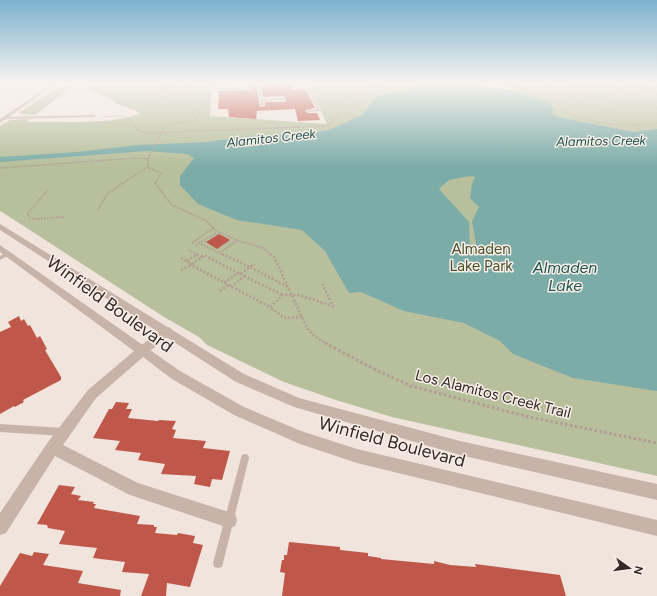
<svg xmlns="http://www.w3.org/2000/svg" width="657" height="596" font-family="Figtree,sans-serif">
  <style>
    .green { fill: #b7bf9c }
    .sand { fill: #ead1b4 }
    .water { fill: #7caca8; fill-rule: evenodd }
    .building { fill: #bf584b }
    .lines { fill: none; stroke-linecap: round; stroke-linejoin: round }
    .path-far4 { stroke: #b49c92; stroke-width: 1; stroke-dasharray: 1 1; stroke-linecap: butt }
    .path-far3 { stroke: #b49c92; stroke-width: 1.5; stroke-dasharray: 1.5 1.5; stroke-linecap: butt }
    .path-far2 { stroke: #b49c92; stroke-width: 2; stroke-dasharray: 1.5 1.5; stroke-linecap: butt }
    .path-far1 { stroke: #b49c92; stroke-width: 2.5; stroke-dasharray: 2 2; stroke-linecap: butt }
    .path { stroke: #b49c92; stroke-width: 3; stroke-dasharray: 2.5 2.5; stroke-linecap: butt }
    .service { fill: #c8b3a8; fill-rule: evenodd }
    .minor { fill: #c8b3a8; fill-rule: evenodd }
    .tertiary { fill: #c8b3a8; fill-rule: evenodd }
    .labels { text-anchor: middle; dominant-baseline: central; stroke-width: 3; stroke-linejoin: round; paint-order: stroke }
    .far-water-label { font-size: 13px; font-style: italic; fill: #205451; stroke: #f8efe8 }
    .park-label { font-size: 15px; fill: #49522d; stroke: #f8efe8 }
    .street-label { font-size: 15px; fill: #352a28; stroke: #f8efe8 }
    .water-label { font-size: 16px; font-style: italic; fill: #205451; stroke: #f8efe8 }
    .near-street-label { font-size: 18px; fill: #352a28; stroke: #f8efe8 }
  </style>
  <rect width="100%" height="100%" fill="#f0e4dc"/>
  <path class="green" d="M67,83H78L35,115L21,114L20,112L52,91Z
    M91,83H212L210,116L327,124L308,83H657V476L392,417L336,400L284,382L207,345L199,337L164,317L2,212L0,211V126L10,120L29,119L27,122C58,121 112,125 139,114L135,110L117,104L106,96L90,91L88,87Z"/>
  <path class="sand" d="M451,84L509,86L522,97L411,93V85Z"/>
  <path class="water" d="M433,86H473L512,90L522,94L534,97L546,101L555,109L551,113L558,117L633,132L657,129V391L573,378L513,354L500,341L464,323L404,311L361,292L349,293L325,251L302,230L237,220L198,204L180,185V176L194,158L188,154L147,151L0,162V157L77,152L138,145L206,142L259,135L309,134L329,130L362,115L378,95L411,90L413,87ZM470,176L475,177L472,184L470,198L479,207L472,221L477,250L470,247L469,222L439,189L449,180Z"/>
  <path class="building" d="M282,84V86H292L293,90L306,89L315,108L306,110L305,111L308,113H317L320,120L298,121L295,109L257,111L256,119L229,117L228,109H218L219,91L250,90L253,86H256L260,107L265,106V102H285L286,99L284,96L263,97L261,87Z
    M219,234L230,240L217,249L206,242Z
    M19,316L21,321L24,319L28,326L30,325L37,338L40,336L47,349L45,350L61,377V380L23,400L24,402L15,407L14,406L0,414V332L11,327L8,322Z
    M116,402L129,403L126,409H132L128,418L158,421L159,420L176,421L172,429L176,430L173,438L206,441L203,448L230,451L222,480L212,479L210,487L194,484L196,476L161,474L165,464L138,460L141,453L115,450L120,441L93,438L109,409H112Z
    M59,485L75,487L71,494L81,496L78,500L94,502L93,504H96L94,508L140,516L137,524L154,525V527H157L155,533L177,535L178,533L195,536L193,543L203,545L190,587L167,583L166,596H141L149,574L122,572L125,562L93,558L97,548L59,544L65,531L48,528L47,525L37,524Z
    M289,542L340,547V550L368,553V556L381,558V559L434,564V561L450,565L476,567L475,564L560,575L566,596H282L285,573L280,572L282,560H284V555H287Z
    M34,552L49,554L43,565L83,571L78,583L121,590L120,596H0V586L20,553L32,556Z"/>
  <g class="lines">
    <path class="path-far4" d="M186,83L185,87L192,95L188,101
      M399,83L413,85
      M529,83L553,86
      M514,87L549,95L562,93
      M560,90C576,105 601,111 622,109C631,108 639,105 647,103
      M549,95C553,100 557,105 562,109C586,126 629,127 657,123
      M567,95L612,97
      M601,97L617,104L622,108
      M647,103L657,108
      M102,117C119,116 126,112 136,128
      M98,122L132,125
      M163,128L165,126L195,120L200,113L195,111V107L190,102L170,103L166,97H160L155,93L161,89L176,86L178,83
      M275,128L326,126C340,121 335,113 342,104C353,91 373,87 388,83"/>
    <path class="path-far3" d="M135,127L137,130L146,133L301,127
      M148,159L164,127
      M0,168L136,158L148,159V168L161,173L155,183L156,184
      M122,184L147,167"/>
    <path class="path-far2" d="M155,183L172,205L205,220L218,232L239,241L263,248L271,255
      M48,190L27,214L30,218L38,219L64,217
      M98,210L107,194L123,183
      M192,243L213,228
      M199,243L218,232
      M196,245L199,243L224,255
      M188,250L198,255
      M220,253L237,240"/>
    <path class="path-far1" d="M222,254L250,267L255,264
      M270,254L274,257L307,328L314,336L327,344
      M202,257L204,255L238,273L224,283
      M181,258L192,264L191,265L270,307
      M187,261L196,255
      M192,264L202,257L196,254
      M181,270L191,265
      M241,274L250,267L288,287
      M244,276L283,295
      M231,287L244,276L238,273
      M220,291L228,285
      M302,317L284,318L270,307L283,295H298L333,306L322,283"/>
    <path class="path" d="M325,343L380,372L411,386L529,417L657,443"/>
    <path class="service" d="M215,83H217V87L219,88L249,87L250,83H252L251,88L250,89L218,90L215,87Z
      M262,83H265L259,86L262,99L284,98L285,100L263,101L264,105L261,106L257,86Z
      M305,83H307L320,111L308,112L306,111L317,109Z
      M557,83L605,85L657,95V97L605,87L558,84Z
      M618,83H623L657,89V91Z
      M94,115L96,116L95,117L4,119L2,118L4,117Z
      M7,252L10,254L9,255L0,260V256Z
      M0,424L63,428L66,429L67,432L66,435L63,436L0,432Z
      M245,454L248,455L249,458L223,563L222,567L218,568L214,567L213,563L241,458L242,455Z"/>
    <path class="minor" d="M53,83H58L0,123V119Z
      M0,224L244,374L299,398L460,441L657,484V500L460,455L294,407L236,382L0,230Z
      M0,245L180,371L244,407L301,431L357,449L657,520V536L357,463L300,444L234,415L172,379L143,357L96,398L63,445L138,483L235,514L237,520L235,526L229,528L130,495L55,456L6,533L0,535V513L48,442L88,390L134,351L0,252Z"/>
    <path class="tertiary" d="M167,327L171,328L172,331L171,334L146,354L142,356L138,354L136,351L138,348L163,328Z"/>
  </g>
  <linearGradient id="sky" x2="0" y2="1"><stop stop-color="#7db1ce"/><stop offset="0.5" stop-color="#f8f3ef"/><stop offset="1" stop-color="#f8f3ef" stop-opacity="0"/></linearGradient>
  <rect width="657" height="166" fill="url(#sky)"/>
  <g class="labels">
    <g class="far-water-label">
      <text transform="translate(271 138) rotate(-6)">Alamitos Creek</text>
      <text transform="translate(601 141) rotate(-1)">Alamitos Creek</text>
    </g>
    <g class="park-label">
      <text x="481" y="249">Almaden<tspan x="481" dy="17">Lake Park</tspan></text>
    </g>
    <g class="street-label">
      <text transform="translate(493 394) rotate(14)">Los Alamitos Creek Trail</text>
    </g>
    <g class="water-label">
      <text x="565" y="267">Almaden<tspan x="565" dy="18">Lake</tspan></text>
    </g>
    <g class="near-street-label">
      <text transform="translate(110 304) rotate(36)">Winfield Boulevard</text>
      <text transform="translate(392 442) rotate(15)">Winfield Boulevard</text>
    </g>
  </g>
  <g transform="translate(629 568) rotate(104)" stroke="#f8efe8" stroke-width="3" paint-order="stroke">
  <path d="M0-3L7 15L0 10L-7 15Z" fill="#352a28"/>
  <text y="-6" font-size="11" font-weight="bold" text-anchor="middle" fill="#352a28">N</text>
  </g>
</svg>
